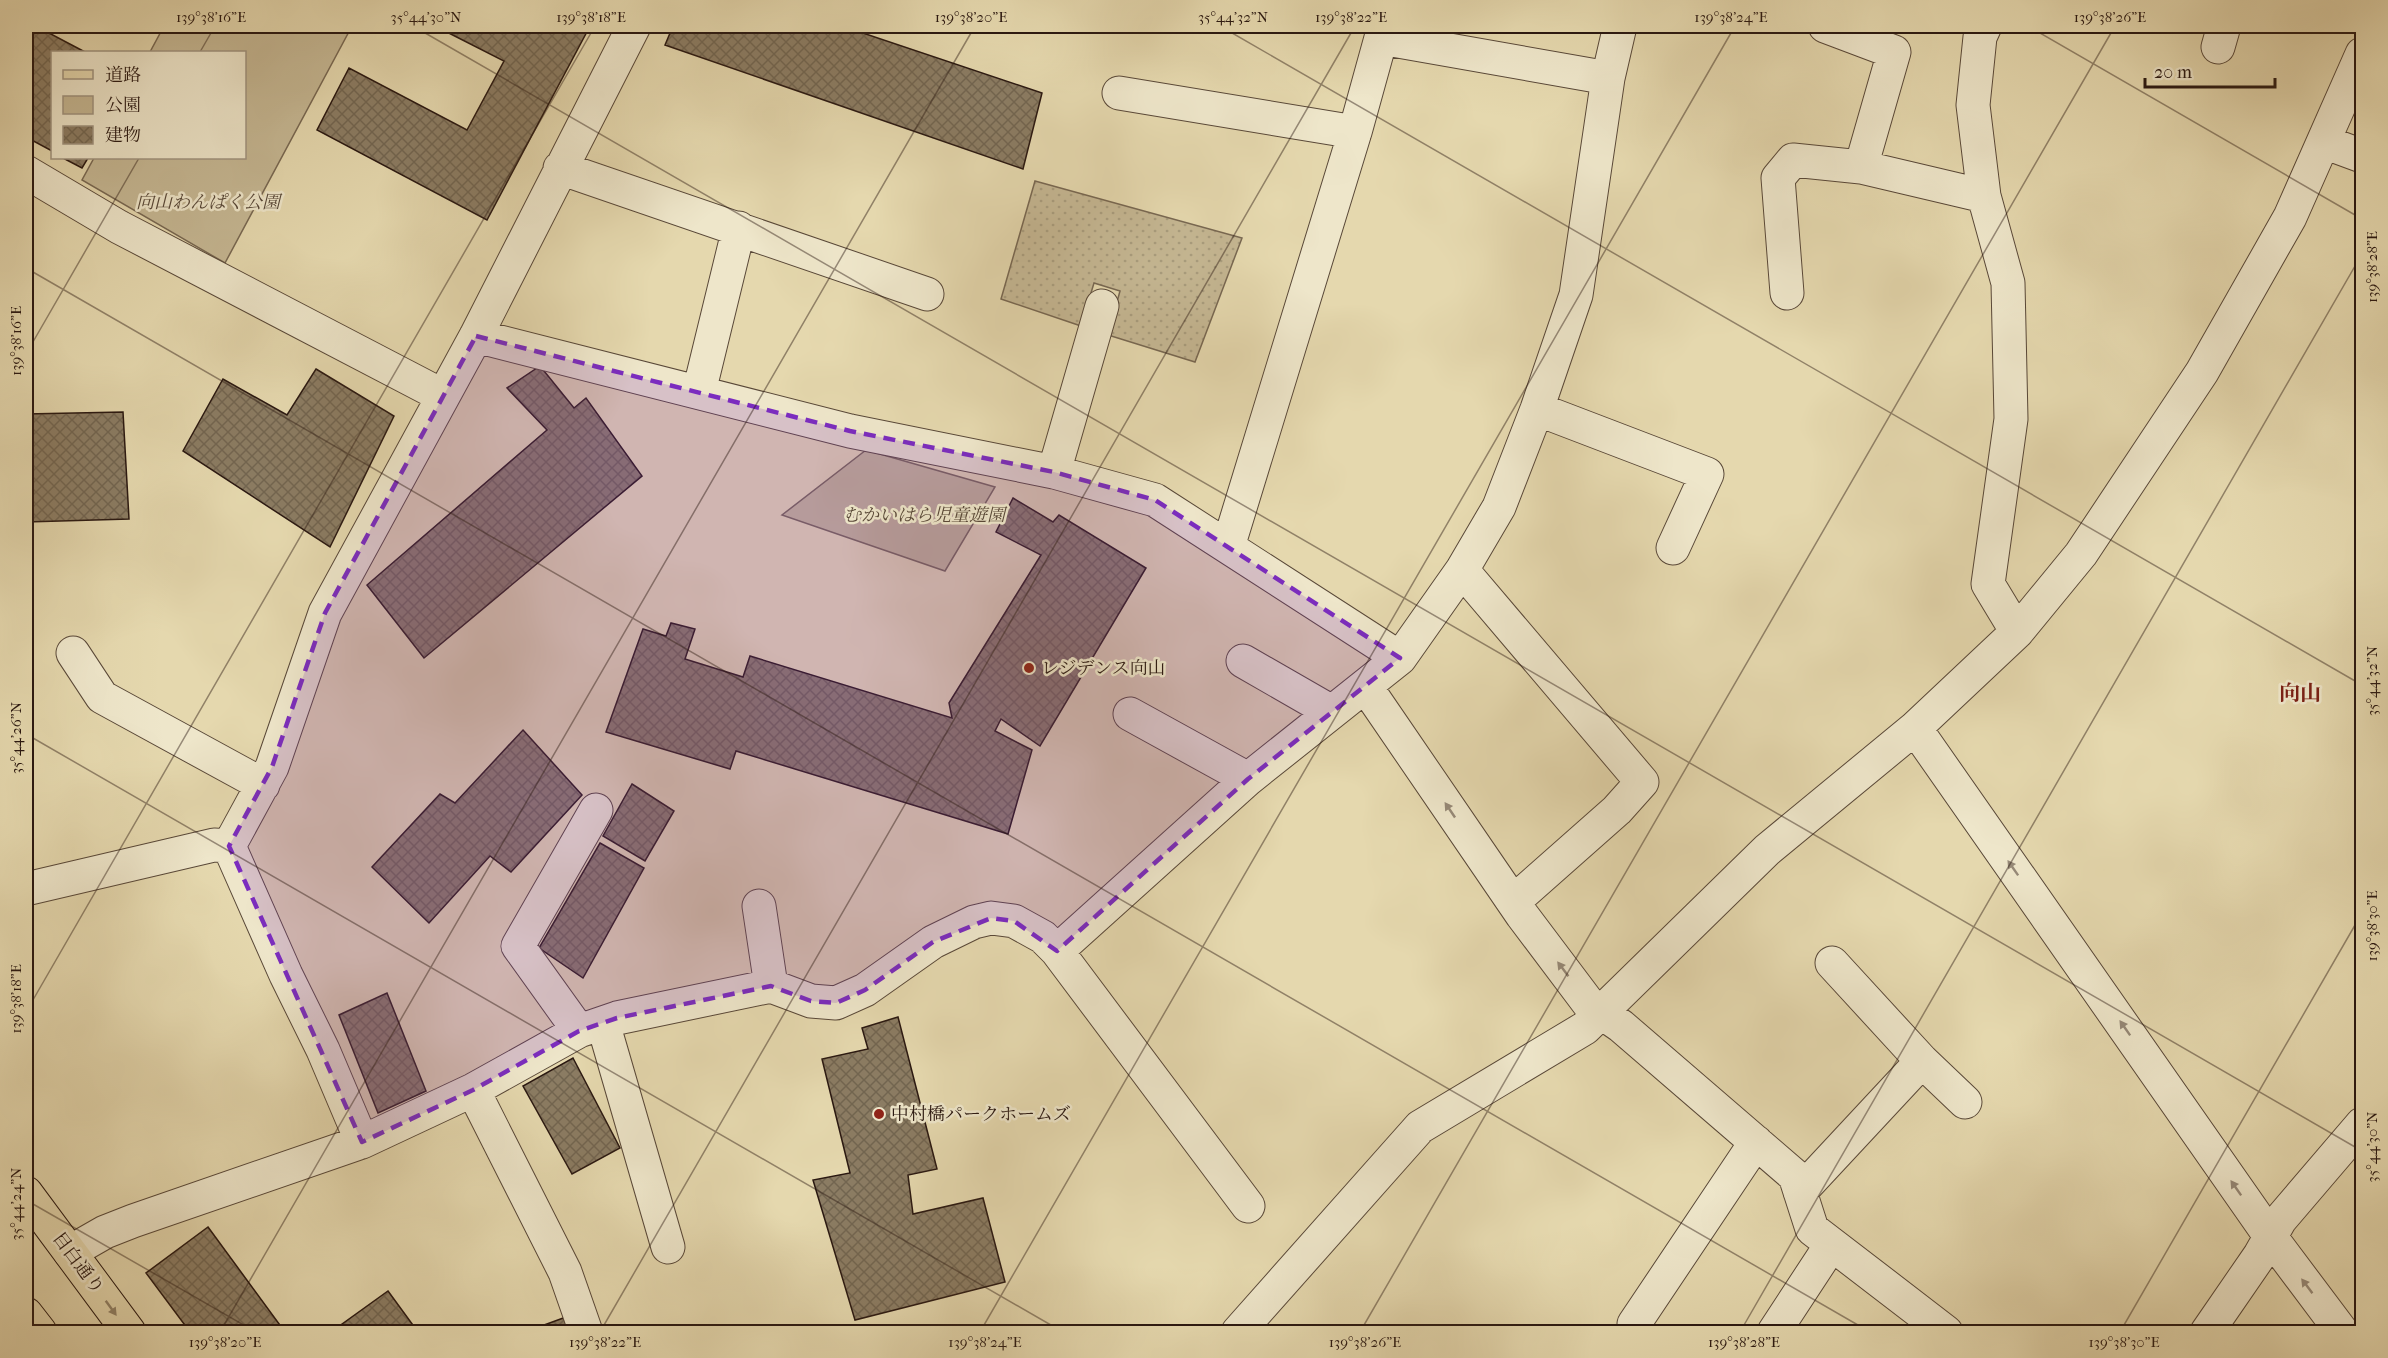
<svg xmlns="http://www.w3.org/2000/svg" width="2388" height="1358" font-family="'IM FELL French Canon','Noto Serif JP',serif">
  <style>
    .grass { fill: url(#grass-dots); stroke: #786852; stroke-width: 1.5 }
    .park { fill: #c5b793; stroke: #786852; stroke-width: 1.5 }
    .building { fill: url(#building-cross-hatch); stroke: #2a1811; stroke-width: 1.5 }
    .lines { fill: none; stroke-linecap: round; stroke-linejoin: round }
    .minor-casing { stroke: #594838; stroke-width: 35 }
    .major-casing { stroke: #2a1811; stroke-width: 35 }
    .minor { stroke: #eee6ca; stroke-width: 33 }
    .major { stroke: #e5d8ae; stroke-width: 33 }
    .oneway { fill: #968977 }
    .oneway2 { fill: #918267 }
    .marked { fill: #7b2cbf; fill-opacity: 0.2; stroke: #7b2cbf; stroke-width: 4.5; stroke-dasharray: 12 8; stroke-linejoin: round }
    .ticks { fill: none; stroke: #2a1811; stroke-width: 1.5; stroke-opacity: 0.45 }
    .poi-dot { fill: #8f2418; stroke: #eee6ca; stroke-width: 2 }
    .labels { text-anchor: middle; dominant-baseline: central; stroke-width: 5; stroke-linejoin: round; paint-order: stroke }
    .park-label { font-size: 18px; font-style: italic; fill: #584838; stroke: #eee6ca }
    .poi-label { font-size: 18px; fill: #2a1811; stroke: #eee6ca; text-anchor: start }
    .street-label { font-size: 18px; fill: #2a1811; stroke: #eee6ca }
    .quarter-label { font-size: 21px; font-weight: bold; fill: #7a1f14; stroke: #eee6ca }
    .neatline { fill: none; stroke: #2a1811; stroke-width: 2 }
    .ticks-label { font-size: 15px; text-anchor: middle; fill: #2a1811 }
  </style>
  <defs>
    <pattern id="grass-dots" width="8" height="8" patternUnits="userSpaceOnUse" patternTransform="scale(1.5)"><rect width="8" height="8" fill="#c5b793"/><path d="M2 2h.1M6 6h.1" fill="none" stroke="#a99d7e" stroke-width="1.8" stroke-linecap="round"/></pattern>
    <pattern id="building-cross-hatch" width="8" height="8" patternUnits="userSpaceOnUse" patternTransform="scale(1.5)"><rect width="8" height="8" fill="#8b7c63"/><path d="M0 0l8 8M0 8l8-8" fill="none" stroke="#726550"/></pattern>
  </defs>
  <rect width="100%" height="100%" fill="#e5d8ae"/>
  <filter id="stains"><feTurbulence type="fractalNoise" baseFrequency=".00333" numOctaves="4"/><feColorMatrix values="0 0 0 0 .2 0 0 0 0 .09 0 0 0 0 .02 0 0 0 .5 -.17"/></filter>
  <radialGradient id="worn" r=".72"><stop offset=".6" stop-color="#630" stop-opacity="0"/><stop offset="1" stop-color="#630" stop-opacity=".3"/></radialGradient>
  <path class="grass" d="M1035,181L1242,238L1195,362L1108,335L1120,291L1094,283L1081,326L1001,299Z"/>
  <path class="park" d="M164,26H352L225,263L82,180L94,158H244V52H150Z
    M866,450L995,487L945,571L782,515Z"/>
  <path class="building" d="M30,26H51L47,32L85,52H52V151L26,137V34Z
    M435,26H590L487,220L317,130L349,68L467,130L504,61Z
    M673,26H842L1042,93L1023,169L665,45Z
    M63,158H88L82,168Z
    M540,366L574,408L586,398L642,476L424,658L367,585L547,430L507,388Z
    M316,369L394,416L330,547L183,451L223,379L287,415Z
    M123,412L129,519L26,522V414Z
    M1013,498L1053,522L1059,515L1146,568L1040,746L1001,719L995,731L1032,750L1008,834L736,751L730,769L606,732L643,629L666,636L671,623L695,629L685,659L743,677L750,656L952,718L949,703L1041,555L996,532Z
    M523,730L582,795L511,872L490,856L429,923L372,867L440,794L455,803Z
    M632,784L674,811L645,861L603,836Z
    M600,843L644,868L583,978L539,948Z
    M387,993L426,1091L378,1113L339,1015Z
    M898,1017L937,1169L908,1175L913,1214L983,1198L1005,1282L855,1320L813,1180L850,1173L822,1059L868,1049L862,1028Z
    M573,1058L620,1148L572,1174L523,1086Z
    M208,1227L285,1332H190L146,1273Z
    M388,1291L418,1332H331Z
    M566,1317L572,1332H525Z"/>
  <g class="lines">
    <defs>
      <path id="minor" d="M1825,26L1894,52L1861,167L1984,196
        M1985,26L1980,37L1973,105L1984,196L2008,283L2011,419L1988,584L2017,632
        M2218,47L2224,26
        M1119,93L1355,132
        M2324,142L2362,156
        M560,168L927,294
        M26,172L119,227L443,396
        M1787,293L1778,178L1793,160L1861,167
        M476,336L850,431L1054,472L1155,500L1400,658
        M699,392L739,228
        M1537,409L1707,474L1673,548
        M1054,472L1102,306
        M1228,547L1355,132L1381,38L1608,78
        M1462,570L1642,782L1617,810L1513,902
        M73,653L102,697L263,785
        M1243,661L1330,711
        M1366,687L1522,915L1589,1004L1621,1026L1795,1176L1812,1229L1946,1332
        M1130,714L1248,779
        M1915,728L2270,1236L2342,1332
        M26,889L214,845L229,846
        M759,906L771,986
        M1057,951L1248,779L1400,658L1462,570L1499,507L1537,409L1576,295L1608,78L1620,26
        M1832,963L1922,1061L1965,1102
        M603,1023L668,1247
        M579,1031L518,946L596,810
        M473,1090L565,1272L586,1332
        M362,1142L323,1050L286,975L229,846L272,767L325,613L476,336L634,26
        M1800,1192L1922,1061
        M70,1252L105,1232L133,1221L362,1142L473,1090L579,1031L617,1018L771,986L811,1001L836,1003L865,990L933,942L974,922L991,918L1014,921L1043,937L1057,951L1248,1206
        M1634,1324L1756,1142
        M1238,1332L1420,1127L1585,1028L1767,850L1915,728L2017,632L2081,554L2202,372L2290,217L2362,54
        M1774,1332L1831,1245
        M2207,1332L2260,1255L2280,1220L2362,1124"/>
      <path id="major" d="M26,1193L129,1332
        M26,1314L40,1332"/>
    </defs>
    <use href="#minor" class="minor-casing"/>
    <use href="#major" class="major-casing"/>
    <use href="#minor" class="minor"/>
    <use href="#major" class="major"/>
  </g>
  <defs><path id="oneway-solid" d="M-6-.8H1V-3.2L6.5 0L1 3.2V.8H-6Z" transform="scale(1.5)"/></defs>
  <g class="oneway">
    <use href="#oneway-solid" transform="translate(1450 810) rotate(-124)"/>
    <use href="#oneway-solid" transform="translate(2013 868) rotate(-125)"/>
    <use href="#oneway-solid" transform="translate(1563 969) rotate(-127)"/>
    <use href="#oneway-solid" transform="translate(2125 1028) rotate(-125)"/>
    <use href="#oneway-solid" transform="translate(2236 1188) rotate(-125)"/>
    <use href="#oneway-solid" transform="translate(2307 1286) rotate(-127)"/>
  </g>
  <use class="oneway2" href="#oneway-solid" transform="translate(111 1308) rotate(54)"/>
  <path class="marked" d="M476,336L850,431L1054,472L1155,500L1400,658L1248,779L1057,951L1014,921L991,918L933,942L865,990L836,1003L811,1001L771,986L617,1018L579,1031L473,1090L362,1142L229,846L272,767L325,613Z"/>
  <path class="ticks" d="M413,26L2362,1151M1220,26L2362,685M2028,26L2362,219M200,52L215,26M26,268L1870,1332M26,354L139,158M26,734L1063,1332M26,1012L595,26M26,1200L256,1332M220,1332L975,26M600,1332L1355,26M980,1332L1735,26M1360,1332L2115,26M1740,1332L2362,254M2120,1332L2362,913"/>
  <g class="poi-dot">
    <circle cx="1029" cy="668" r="6"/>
    <circle cx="879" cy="1114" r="6"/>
  </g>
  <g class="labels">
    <g class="park-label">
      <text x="208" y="202">向山わんぱく公園</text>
      <text x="924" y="515">むかいはら児童遊園</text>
    </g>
    <g class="poi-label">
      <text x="1041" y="668">レジデンス向山</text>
      <text x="891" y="1114">中村橋パークホームズ</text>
    </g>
    <g class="street-label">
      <text transform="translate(78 1263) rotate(53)">目白通り</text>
    </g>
    <g class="quarter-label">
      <text x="2300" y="693">向山</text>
    </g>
  </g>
  <rect width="2388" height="1358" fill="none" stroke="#e5d8ae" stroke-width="66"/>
  <rect x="51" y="51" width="195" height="108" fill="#eee6ca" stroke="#a09480" stroke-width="1.5"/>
  <rect x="63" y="70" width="30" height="9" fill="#e5d8ae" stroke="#a09480" stroke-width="1.5"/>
  <text x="105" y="81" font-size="18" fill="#2a1811">道路</text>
  <rect x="63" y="96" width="30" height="18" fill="#c5b793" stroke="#a09480" stroke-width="1.5"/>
  <text x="105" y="111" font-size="18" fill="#2a1811">公園</text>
  <rect x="63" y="126" width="30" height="18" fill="url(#building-cross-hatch)" stroke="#a09480" stroke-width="1.5"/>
  <text x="105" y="141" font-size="18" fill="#2a1811">建物</text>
  <path d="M2145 78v9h130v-9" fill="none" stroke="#2a1811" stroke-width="3"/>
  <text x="2154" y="78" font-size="18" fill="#2a1811" stroke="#eee6ca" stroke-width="4.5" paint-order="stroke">20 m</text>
  <rect x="33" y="33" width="2322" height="1292" class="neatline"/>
  <g class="ticks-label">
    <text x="211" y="22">139°38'16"E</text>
    <text x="426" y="22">35°44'30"N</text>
    <text x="591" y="22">139°38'18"E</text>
    <text x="971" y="22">139°38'20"E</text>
    <text x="1233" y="22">35°44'32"N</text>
    <text x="1351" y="22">139°38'22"E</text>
    <text x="1731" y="22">139°38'24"E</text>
    <text x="2110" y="22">139°38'26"E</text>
    <text transform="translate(2372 267) rotate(-90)" y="5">139°38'28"E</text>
    <text transform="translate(16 341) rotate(-90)" y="5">139°38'16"E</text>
    <text transform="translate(2372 681) rotate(-90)" y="5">35°44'32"N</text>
    <text transform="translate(16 738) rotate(-90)" y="5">35°44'26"N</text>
    <text transform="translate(2372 926) rotate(-90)" y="5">139°38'30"E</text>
    <text transform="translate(16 999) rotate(-90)" y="5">139°38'18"E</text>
    <text transform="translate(2372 1147) rotate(-90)" y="5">35°44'30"N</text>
    <text transform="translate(16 1204) rotate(-90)" y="5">35°44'24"N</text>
    <text x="225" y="1347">139°38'20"E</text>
    <text x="605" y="1347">139°38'22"E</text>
    <text x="985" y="1347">139°38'24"E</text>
    <text x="1365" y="1347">139°38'26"E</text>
    <text x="1744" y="1347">139°38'28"E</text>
    <text x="2124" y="1347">139°38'30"E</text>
  </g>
  <rect width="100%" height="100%" filter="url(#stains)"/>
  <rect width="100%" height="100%" fill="url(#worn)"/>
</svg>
